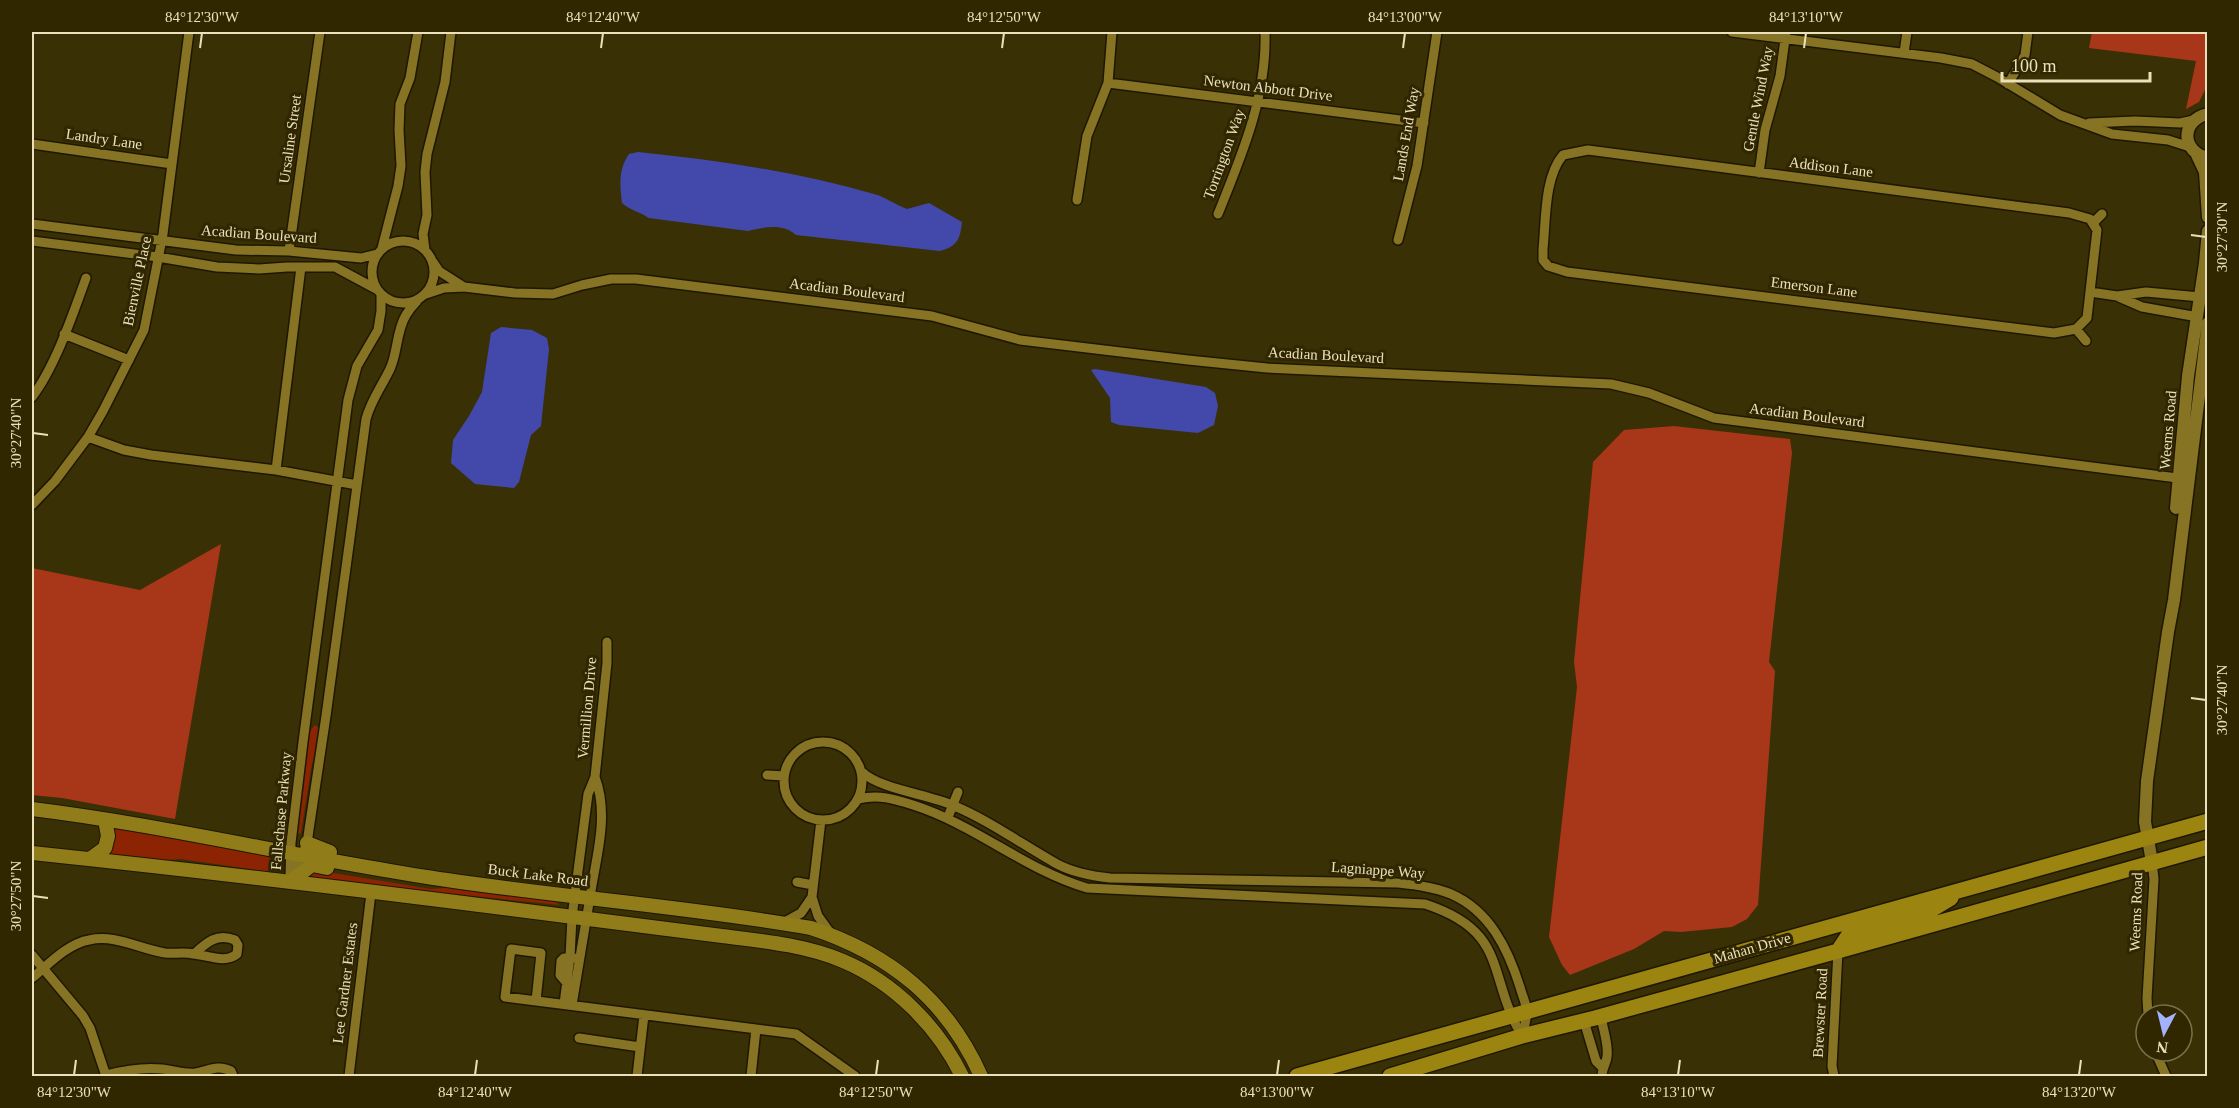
<svg xmlns="http://www.w3.org/2000/svg" width="2239" height="1108" font-family="'Times New Roman',serif">
  <style>
    .green { fill: #8c2404 }
    .forest { fill: #a73718 }
    .water { fill: #4349aa }
    .lines { fill: none; stroke-linecap: round; stroke-linejoin: round }
    .minor-casing { stroke: #1e1802; stroke-width: 12 }
    .tertiary-casing { stroke: #1e1802; stroke-width: 15 }
    .secondary-casing { stroke: #1e1802; stroke-width: 16 }
    .primary-casing { stroke: #1e1802; stroke-width: 18 }
    .minor { stroke: #867324; stroke-width: 9 }
    .tertiary { stroke: #867324; stroke-width: 12 }
    .secondary { stroke: #917c1a; stroke-width: 14 }
    .primary { stroke: #9c8410; stroke-width: 15 }
    .ticks { fill: none; stroke: #eae1bc; stroke-width: 2 }
    .labels { text-anchor: middle; dominant-baseline: central; stroke-width: 6; stroke-linejoin: round; paint-order: stroke }
    .street-label { font-size: 15px; fill: #eae1bc; stroke: #302600 }
    .neatline { fill: none; stroke: #eae1bc; stroke-width: 2 }
    .ticks-label { font-size: 15px; text-anchor: middle; fill: #eae1bc }
  </style>
  <rect width="100%" height="100%" fill="#3a3005"/>
  <path class="green" d="M315,725L318,727L319,735L311,769L301,833L299,834L296,832L303,787L307,734Z
    M112,828L256,853L268,857L283,865L270,872L181,859L153,861L106,856Z
    M321,871L431,889L455,887L554,901L560,905L453,894L432,896L319,880L310,875L311,872Z"/>
  <path class="forest" d="M2092,32H2207V86L2199,102L2186,109L2196,61L2089,48Z
    M1674,426L1790,439L1792,453L1769,662L1775,671L1758,905L1747,919L1732,927L1681,932L1664,931L1634,949L1570,975L1562,965L1549,937L1577,687L1574,662L1593,462L1624,430Z
    M221,544L175,819L62,798L32,795V568L140,590Z"/>
  <path class="water" d="M638,152C717,160 798,172 874,194C885,197 896,205 907,209L929,203L962,222C960,239 958,246 940,251L796,235C783,223 764,227 748,231L649,218C640,212 630,210 622,203C620,185 618,170 629,154Z
    M501,327L532,330L547,338L549,349L541,426L531,435L519,482L514,488L475,484L451,463L453,440L469,416L482,392L491,333Z
    M1095,369L1206,387L1215,393L1218,406L1214,425L1198,433L1119,425L1111,422L1110,398L1091,370Z"/>
  <g class="lines">
    <defs>
      <path id="minor" d="M1732,32L1941,58L1972,64L1997,77L2060,115L2112,134L2168,140L2190,147
        M1904,53L1907,32
        M1108,83L1424,123
        M2008,84L2025,55L2028,32
        M2089,123L2135,121L2180,123L2194,120
        M32,144L172,164
        M1759,173L1765,130L1780,76L1786,32
        M1077,200L1087,136L1108,83L1112,32
        M1218,214C1242,155 1267,96 1265,32
        M2093,223L2102,214
        M32,224L236,250L289,251L361,258L377,254
        M1398,240L1417,166L1437,32
        M372 272a31 31 0 1 1 62 0a31 31 0 1 1-62 0Z
        M32,241L158,257L217,267L259,269L287,267H335L376,289
        M382,248L398,186L401,166L399,130L400,104L410,78L418,32
        M425,250L423,234L427,215L425,172L427,154L445,82L451,32
        M289,251L320,32
        M433,262L439,271L464,287
        M1548,266L1567,272L2054,333L2076,329L2087,318L2097,230L2090,219L2069,213L1588,150L1563,155
        M1548,266L1543,260V249C1546,221 1544,177 1563,155
        M2090,292L2117,296L2146,292L2200,297
        M426,294L444,288L464,287L515,293L553,294L582,285L611,279H636L932,316L1020,340L1188,360L1267,368L1611,384L1649,393L1714,418L2185,479
        M2119,297L2142,307L2198,317
        M2076,329L2086,341
        M64,334L129,360
        M32,397C55,367 73,314 86,278
        M88,437L124,450L151,455L276,470L357,485
        M276,470L301,267
        M32,505L55,481L88,437L103,411L144,330L163,234L189,32
        M784 781a39 39 0 1 1 78 0a39 39 0 1 1-78 0Z
        M862,772C880,789 926,794 952,805C987,819 1023,845 1057,864C1074,873 1091,876 1110,878L1397,883C1415,885 1434,887 1451,894C1490,911 1508,949 1520,987C1522,995 1527,1005 1527,1013C1526,1021 1524,1029 1522,1036
        M767,775L784,776
        M859,799C878,794 894,799 913,805C976,825 1025,870 1087,888L1425,904C1510,932 1486,975 1522,1036
        M948,817L958,792
        M290,876L291,843L303,742L348,400L357,366L378,330L381,311V295
        M291,880L307,843L326,716L366,419C371,400 382,386 390,369C398,352 396,331 406,315C409,310 413,305 417,301
        M797,882L813,885
        M812,897L818,916L831,934
        M783,923L801,913L812,897L821,820
        M32,955L83,1016L90,1028L106,1076
        M32,978C48,965 67,944 89,940C116,934 139,949 165,953C174,954 184,952 193,954C207,955 225,964 237,954L238,945L235,940C217,933 207,942 194,954
        M567,983L560,975L561,961L564,958H574
        M536,1001L541,953L511,949L505,997L796,1034L855,1076
        M564,1004L570,957L572,917L588,794L595,777L607,663V642
        M572,1005C578,967 585,929 591,891C597,854 609,814 595,777
        M2148,1015L2147,998L2154,879L2152,862
        M1601,1017C1603,1029 1609,1045 1607,1057C1606,1064 1602,1069 1602,1076
        M1584,1021L1596,1061L1603,1068
        M579,1038L640,1047
        M2155,1051L2166,1076
        M106,1075C125,1070 142,1067 162,1069C172,1070 185,1074 195,1073C208,1071 218,1064 231,1071L233,1076
        M349,1076L371,893
        M637,1076L644,1015
        M751,1076L756,1029
        M1834,1076L1832,1066L1838,951"/>
      <path id="tertiary" d="M2208,114C2180,120 2181,152 2208,158
        M2197,155L2205,172L2208,217
        M2176,508L2188,376L2205,263L2208,231
        M2152,862L2145,822L2147,781L2168,632L2174,600L2208,323"/>
      <path id="secondary" d="M32,809C171,826 308,860 447,880C568,898 691,907 811,928C890,954 947,1000 981,1076
        M307,843L330,852
        M32,853C223,873 413,896 604,921C643,926 683,931 722,936C762,941 805,945 843,961C895,983 938,1027 962,1076
        M90,859L105,848L108,836L105,820
        M290,882L312,865L327,868"/>
      <path id="primary" d="M1838,951L1848,936L1926,913L1951,898
        M1297,1076L2208,821
        M1390,1076L1522,1036L1595,1018L1838,951L2208,847"/>
    </defs>
    <use href="#minor" class="minor-casing"/>
    <use href="#tertiary" class="tertiary-casing"/>
    <use href="#secondary" class="secondary-casing"/>
    <use href="#primary" class="primary-casing"/>
    <use href="#minor" class="minor"/>
    <use href="#tertiary" class="tertiary"/>
    <use href="#secondary" class="secondary"/>
    <use href="#primary" class="primary"/>
  </g>
  <path class="ticks" d="M200,48L202,33M601,48L603,33M1002,48L1004,33M1403,48L1405,33M1804,48L1806,33M2191,235L2206,237M33,433L48,435M2191,698L2206,700M33,896L48,898M74,1075L76,1060M475,1075L477,1060M876,1075L878,1060M1277,1075L1279,1060M1678,1075L1680,1060M2079,1075L2081,1060"/>
  <g class="labels">
    <g class="street-label">
      <text transform="translate(1268 88) rotate(7)">Newton Abbott Drive</text>
      <text transform="translate(1758 99) rotate(-79)">Gentle Wind Way</text>
      <text transform="translate(1406 134) rotate(-80)">Lands End Way</text>
      <text transform="translate(104 139) rotate(8)">Landry Lane</text>
      <text transform="translate(290 139) rotate(-82)">Ursaline Street</text>
      <text transform="translate(1224 154) rotate(-70)">Torrington Way</text>
      <text transform="translate(1831 167) rotate(7)">Addison Lane</text>
      <text transform="translate(259 234) rotate(4)">Acadian Boulevard</text>
      <text transform="translate(137 281) rotate(-78)">Bienville Place</text>
      <text transform="translate(1814 287) rotate(7)">Emerson Lane</text>
      <text transform="translate(847 290) rotate(7)">Acadian Boulevard</text>
      <text transform="translate(1326 355) rotate(3)">Acadian Boulevard</text>
      <text transform="translate(1807 415) rotate(7)">Acadian Boulevard</text>
      <text transform="translate(2168 430) rotate(-85)">Weems Road</text>
      <text transform="translate(587 708) rotate(-85)">Vermillion Drive</text>
      <text transform="translate(281 811) rotate(-85)">Fallschase Parkway</text>
      <text transform="translate(1378 870) rotate(4)">Lagniappe Way</text>
      <text transform="translate(538 875) rotate(7)">Buck Lake Road</text>
      <text transform="translate(2136 912) rotate(-88)">Weems Road</text>
      <text transform="translate(1752 948) rotate(-16)">Mahan Drive</text>
      <text transform="translate(345 983) rotate(-83)">Lee Gardner Estates</text>
      <text transform="translate(1820 1013) rotate(-87)">Brewster Road</text>
    </g>
  </g>
  <rect width="2239" height="1108" fill="none" stroke="#302600" stroke-width="66"/>
  <g transform="translate(2164 1033) rotate(187)"><circle r="28" fill="#302600" stroke="#7a714b" stroke-width="1.5"/>
  <path d="M0-4.5L10 22L0 15L-10 22Z" fill="#a4b2fc"/>
  <text y="-9" font-size="16" font-weight="bold" text-anchor="middle" fill="#eae1bc">N</text>
  </g>
  <path d="M2002 72v9h148v-9" fill="none" stroke="#eae1bc" stroke-width="3"/>
  <text x="2011" y="72" font-size="18" fill="#eae1bc" stroke="#302600" stroke-width="4.5" paint-order="stroke">100 m</text>
  <rect x="33" y="33" width="2173" height="1042" class="neatline"/>
  <g class="ticks-label">
    <text x="202" y="22">84°12'30"W</text>
    <text x="603" y="22">84°12'40"W</text>
    <text x="1004" y="22">84°12'50"W</text>
    <text x="1405" y="22">84°13'00"W</text>
    <text x="1806" y="22">84°13'10"W</text>
    <text transform="translate(2222 237) rotate(-90)" y="5">30°27'30"N</text>
    <text transform="translate(16 433) rotate(-90)" y="5">30°27'40"N</text>
    <text transform="translate(2222 700) rotate(-90)" y="5">30°27'40"N</text>
    <text transform="translate(16 896) rotate(-90)" y="5">30°27'50"N</text>
    <text x="74" y="1097">84°12'30"W</text>
    <text x="475" y="1097">84°12'40"W</text>
    <text x="876" y="1097">84°12'50"W</text>
    <text x="1277" y="1097">84°13'00"W</text>
    <text x="1678" y="1097">84°13'10"W</text>
    <text x="2079" y="1097">84°13'20"W</text>
  </g>
</svg>
